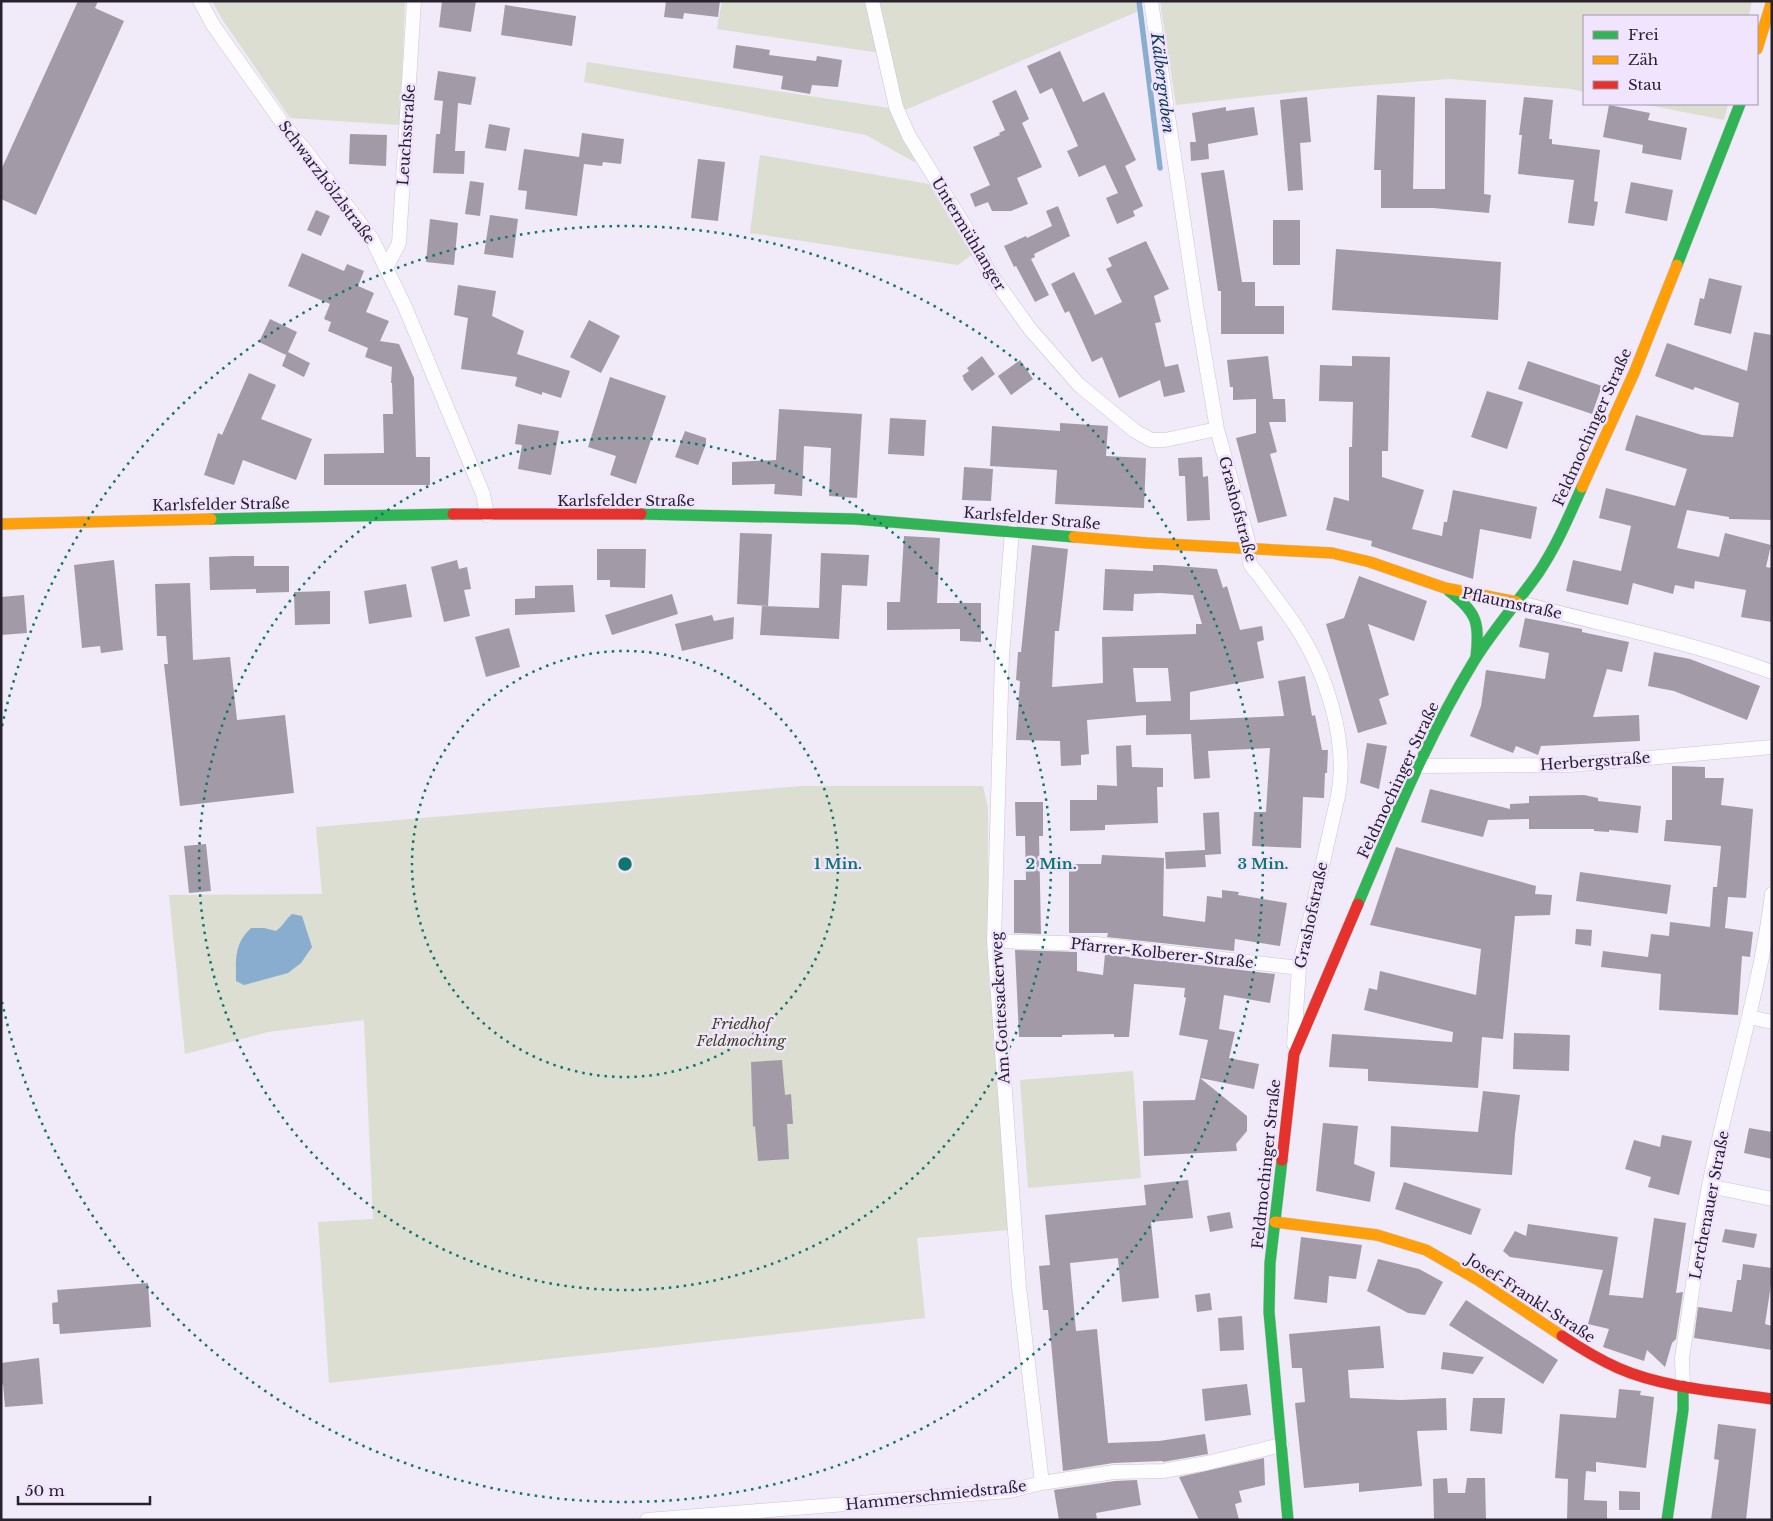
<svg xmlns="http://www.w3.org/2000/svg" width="1773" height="1521" font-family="'Libre Baskerville',serif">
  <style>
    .green { fill: #dbded0 }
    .water { fill: #88adcf }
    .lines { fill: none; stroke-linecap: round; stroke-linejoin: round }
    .stream { stroke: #88adcf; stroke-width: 5.5 }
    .building { fill: #a29ba7; fill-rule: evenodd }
    .street-casing { stroke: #ccc6d2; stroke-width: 15 }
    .fast-casing { stroke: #ccc6d2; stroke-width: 12 }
    .slow-casing { stroke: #ccc6d2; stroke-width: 12 }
    .jam-casing { stroke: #ccc6d2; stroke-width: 12 }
    .street { stroke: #fdfcfe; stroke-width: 14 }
    .fast { stroke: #30b455; stroke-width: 11 }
    .slow { stroke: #ff9f0a; stroke-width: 11 }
    .jam { stroke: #e5322d; stroke-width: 11 }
    .ring { fill: none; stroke: #0f766e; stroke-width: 2.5; stroke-dasharray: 2.5 5 }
    .labels { text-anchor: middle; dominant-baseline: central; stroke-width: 5; stroke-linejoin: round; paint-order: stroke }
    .street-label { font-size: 15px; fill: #28222e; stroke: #f1e4fe }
    .park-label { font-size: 15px; font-style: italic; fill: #3a4517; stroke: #f1e4fe }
    .water-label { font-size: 16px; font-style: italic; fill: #0a3956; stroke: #f1e4fe }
    .centre { fill: #0f766e; stroke: #f1e4fe; stroke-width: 2.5 }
    .ring-label { font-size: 15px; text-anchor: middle; font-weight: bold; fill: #0f766e; stroke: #f1e4fe; stroke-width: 5; stroke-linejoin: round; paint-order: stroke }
  </style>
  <rect width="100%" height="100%" fill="#f1eaf8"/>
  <path class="green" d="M212,1H405L400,125L290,118L222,19Z
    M722,1H1137L1139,11L905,110L887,54L717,29Z
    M1160,1H1752L1749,16H1584V92L1571,89L1449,79L1323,89L1176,105Z
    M587,62L889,108L916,163L866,135L584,82Z
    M1643,104H1728L1724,120Z
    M760,155L929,184L972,255L958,265L750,233Z
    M801,786H983L988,809V946L1008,1230L917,1238L925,1318L329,1383L318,1222L373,1219L364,1020L268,1032L185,1054L169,895L322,894L316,827Z
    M1133,1071L1141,1178L1028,1188L1020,1080Z"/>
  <path class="water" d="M292,914L302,916L312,947L301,963L288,973L244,985L236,981C236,959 234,944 251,928H264L276,931C283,926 286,919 292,914Z"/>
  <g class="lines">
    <path class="stream" d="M1139,1L1160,168"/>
  </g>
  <path class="building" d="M78,1H98L95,8L124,21L36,215L1,199V170Z
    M442,1H476L471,32L439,27Z
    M666,1H720L718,17L684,13L683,19L664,17Z
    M505,5L576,16L572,46L501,35Z
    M736,45L770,50L769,55L816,61L817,56L842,60L838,87L812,85L810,94L781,89L783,76L733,68Z
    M1060,51L1083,102L1104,92L1136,160L1125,166L1143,206L1133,211L1135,216L1117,224L1106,198L1118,193L1105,165L1079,177L1067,151L1078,146L1052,88L1040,94L1027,66Z
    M438,71L476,77L471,105L458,103L455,151H465L464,174L433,173L436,134H440L443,101L434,100Z
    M1016,90L1029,119L1022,123L1042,167L1017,178L1028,204L1011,211H992L988,202L975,207L970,194L990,185L973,147L1000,135L999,133L1005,130L992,101Z
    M1377,95L1415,97L1413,189H1445V98L1486,100L1484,194L1491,195L1489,213L1433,208H1381V170H1374Z
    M1307,97L1311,142L1300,143L1303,190L1288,191L1280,100Z
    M1524,97L1553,100L1549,139H1552V144L1600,150L1594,201L1598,202L1594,226L1568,223L1574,180L1518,174L1522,135H1519Z
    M1609,105L1650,113L1648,120L1687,128L1681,160L1642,153L1643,145L1603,137Z
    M1226,107V111L1254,107L1258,135L1208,144L1209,159L1191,161L1190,142H1196L1192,113Z
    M489,124L510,128L506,151L485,148Z
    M582,133L624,139L621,164L603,162L602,166L584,164L577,216L525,209L527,191L518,190L524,149L579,157Z
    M350,134L387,135L386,166L349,164Z
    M698,159L725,162L718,221L691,218Z
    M1224,170L1242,282H1255V306H1284V334H1221V291H1218L1201,173Z
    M470,181L484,183L480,216L465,214Z
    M1631,182L1673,190L1667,221L1625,213Z
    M1058,206L1070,236L1034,254L1035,257L1031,259L1049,295L1035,302L1016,266L1014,267L1004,246L1026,236L1027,238L1054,225L1052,226L1046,211Z
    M316,210L330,216L321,236L307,230Z
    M490,215L518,219L513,258L484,254Z
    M430,219L458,223L454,265L426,262Z
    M1273,220H1300V265H1273Z
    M1146,241L1169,289L1154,296L1161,322L1155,323L1165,367L1178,364L1185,392L1164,397L1160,380L1119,398L1102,357L1092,362L1069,311L1065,313L1051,284L1074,272L1095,315L1122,302L1106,269L1112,266L1108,258Z
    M1336,249L1501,262L1498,320L1332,310Z
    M302,253L344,271L347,264L364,271L358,286L374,293L366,312L389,321L380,341L399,344L414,378L416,457H430V485H324V454L384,453L383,414H393L392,383H391L392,367L365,357L368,348L328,331L331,322L324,319L330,304L288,286Z
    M1709,278L1742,286L1731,334L1694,325L1700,298L1704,299Z
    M458,285L496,291L492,316L524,331L517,354L570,371L561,398L542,392V395L515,386L517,377L461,369L468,318L454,315Z
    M270,319L297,332L288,352L310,363L304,377L282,366L287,353L286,355L259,342Z
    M589,320L620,336L601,373L570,357Z
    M1754,332L1772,335V520L1729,519V517L1687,510L1677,548L1719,557L1725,533L1771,545L1766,567L1772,568V622L1741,617L1746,590L1695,581L1694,589L1675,585L1673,594L1633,583L1628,605L1566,591L1573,560L1621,571L1631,526L1599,518L1606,488L1675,506L1687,469L1625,450L1636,415L1702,435L1733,437L1739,403L1695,387L1693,390L1655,376L1667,343L1747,371Z
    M982,356L995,374L972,391L963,379L964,378L962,376L969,371L967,368Z
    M1268,356L1273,399H1285L1286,422H1269L1277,452L1270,454L1287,516L1258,523L1236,438L1256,433V399L1233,400V387H1230L1227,360Z
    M1352,356L1390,357L1388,451H1382V477L1424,490L1412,529L1442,536L1444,522H1447L1453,490L1537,507L1531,539L1480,529L1473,579L1371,546L1372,541L1326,530L1334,497L1349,501V447H1352L1353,402L1319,401L1320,365L1352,366Z
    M1020,360L1033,379L1011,395L998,376Z
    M1528,361L1602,386L1592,414L1518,389Z
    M249,373L276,385L261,419L312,439L296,480L243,460L234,485L204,475L218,433L222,435Z
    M610,377L666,396L636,484L610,475L616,456L588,447Z
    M1487,391L1523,402L1507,449L1471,437Z
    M779,409L862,414L857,498L829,496L831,448L804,446L802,496L774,494L775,484L732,485V462L776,460Z
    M890,418L926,420L924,456L888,454Z
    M1060,423L1108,426L1106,456L1146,458L1144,508L1055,504L1057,470L990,466L992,426L1060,431Z
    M518,424L559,431L551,475L518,469L522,445L515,444Z
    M685,431L706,438V444L698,465L675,457Z
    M1202,457L1203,477L1208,476L1210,520L1187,521L1185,476H1179L1178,458Z
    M964,467L993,469L991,501L962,500Z
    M740,533L772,534L768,606L737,604Z
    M904,536L940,538L937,603H981V642L960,641V629L887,630V602H900Z
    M1032,545L1068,549L1059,631H1055L1052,687L1103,683L1102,637L1196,634V624H1202L1193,595L1160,593L1134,594L1133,611L1103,610L1105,569L1153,571V565H1163L1217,569L1223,588L1227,586L1240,630L1262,626L1264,640L1257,642L1264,678L1190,692V720L1284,716L1278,681L1305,676L1312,716L1315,715L1322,750H1328L1327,773H1325L1324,798L1303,797L1301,848L1252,846L1254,812H1266L1270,748L1208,751L1210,778L1194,779L1191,734L1146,735V715L1087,720L1089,754L1081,755V765L1061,766L1060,741L1016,740L1020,681L1016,680L1018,652H1021ZM1133,668H1168L1171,701L1136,702Z
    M597,549H646L645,588L610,587V580H597Z
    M821,553L869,555L867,586L842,585L839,639L760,635L762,606L819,608Z
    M234,556H254V566H289V592L256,593V589L210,590L209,557Z
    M114,560L123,650L101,653L100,646L82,648L74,565Z
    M457,560L459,569L467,567L471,589L464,590L470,616L444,622L431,567Z
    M1359,576L1427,601L1414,641L1368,624L1389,695L1379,699L1387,724L1358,733L1326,624L1344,618Z
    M190,583L193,660L230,657L237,720L285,715L294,793L180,806L164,664H168L166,636H157L155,584Z
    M406,584L412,617L369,624L364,591Z
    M573,585L575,612L515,615V599L535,598V586Z
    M330,591V624L295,625L294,592Z
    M672,594L678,614L612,635L605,615Z
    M24,595L27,633L1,635V597Z
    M712,615L714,621L734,617L733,639L682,651L675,624Z
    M1525,618L1582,629V632L1629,642L1622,672L1607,669L1593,717L1639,715L1640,741L1541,746L1538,755L1516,746L1513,753L1470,736L1481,706L1486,670L1545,679L1549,653L1519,647Z
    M509,628L520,667L486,677L475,637Z
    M1654,652L1690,659L1760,686L1747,720L1674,691L1648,686Z
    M1367,743L1387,746L1379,789L1360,783Z
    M1131,745L1132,767L1163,768V787H1157L1158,823L1105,825V830L1070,831V800H1097V785L1117,786L1116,746Z
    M1672,766L1705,767V778H1724L1721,805L1753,809L1746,898L1728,897L1725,928L1753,932L1750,957L1742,956L1738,1015L1659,1010L1661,974L1601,967L1603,951L1648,957L1651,934L1669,936L1670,922L1710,927L1713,887H1717L1721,846L1664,841L1666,820H1672Z
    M1430,789L1510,809V804L1529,803V796L1584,795L1598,798V801L1641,806L1638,833L1609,830V832L1594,831V829H1529V819L1488,820L1483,837L1421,822Z
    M1015,802H1043V836H1039L1041,934L1014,933V880H1026L1025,836H1016Z
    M1219,812L1221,854L1205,855L1206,867L1166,869L1165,852L1205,850L1203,813Z
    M206,844L211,891L189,893L184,846Z
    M1396,847L1536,886L1535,894L1552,895L1550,915L1515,916L1503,1039L1482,1037L1478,1088L1368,1081V1069L1329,1067L1332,1034L1452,1042L1453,1032L1364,1010L1369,988L1377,990L1380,971L1476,995L1481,949L1370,925Z
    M1102,855L1164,858L1163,916L1205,922L1207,896L1222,898V890L1239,892L1238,895L1287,903L1280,946L1235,939L1234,951L1107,937L1108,933H1069V864H1101Z
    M1580,872L1671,885L1667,914L1576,901Z
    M1576,929L1592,930L1591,946L1575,944Z
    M1015,950L1077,952V971L1103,975L1105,954L1275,974L1270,1003L1224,995L1219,1029L1235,1032L1229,1058L1259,1064L1254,1089L1200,1078L1247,1116V1131L1236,1144L1237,1151L1144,1156L1143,1101L1195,1100L1208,1040L1179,1035L1186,998L1184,997L1185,988L1134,984L1129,1037H1114V1034L1062,1035V1037H1019Z
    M1514,1033L1570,1035L1569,1071L1513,1069Z
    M782,1060L785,1095L791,1094L793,1124H787L789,1159L758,1161L755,1126L753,1127L751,1062Z
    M1483,1091L1520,1095L1515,1134L1512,1175L1390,1167L1391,1126L1478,1132Z
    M1323,1123L1358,1126L1354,1164L1375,1172L1370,1202L1316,1191Z
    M1749,1128L1772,1132V1159L1744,1153Z
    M1662,1135L1692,1141L1679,1195L1648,1187L1651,1177L1625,1169L1634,1140L1660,1147Z
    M1188,1180L1193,1218L1151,1222L1159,1298L1122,1302L1118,1258L1070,1263L1076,1331L1097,1329L1108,1443L1159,1441L1205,1434L1208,1454L1163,1462V1461L1113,1463L1063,1471L1048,1310H1043L1039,1266L1050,1265L1045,1215L1146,1205L1144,1185Z
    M1404,1182L1481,1209L1471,1235L1395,1209Z
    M1230,1212L1233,1228L1210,1232L1207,1216Z
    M1654,1218L1686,1223L1676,1293L1683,1292L1676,1339L1672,1343L1665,1367L1647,1350L1644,1361L1603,1347L1609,1329L1588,1324L1603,1270L1510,1257L1503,1251L1515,1231L1526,1236L1528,1224L1618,1237L1609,1295L1643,1298Z
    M1725,1229L1757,1234L1754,1248L1722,1242Z
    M1301,1237L1362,1245L1356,1279L1329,1276L1327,1303L1294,1299Z
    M1378,1259L1419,1269L1443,1282L1425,1315L1408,1313L1367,1291Z
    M1743,1264L1772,1268V1278L1765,1324L1772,1326V1350L1694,1338L1698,1307L1732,1312L1737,1280H1741Z
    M148,1283L151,1327L60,1334L59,1324H53L52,1303L58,1302L57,1290Z
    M1210,1293L1212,1310L1197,1312L1195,1295Z
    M1466,1300L1558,1360L1543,1384L1449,1325Z
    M1242,1316L1244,1350L1220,1351L1218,1318Z
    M1380,1326L1384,1368L1348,1370L1350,1398L1401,1400L1446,1398L1447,1430L1417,1431L1422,1486L1359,1492V1483L1304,1488L1295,1403L1305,1402L1302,1368H1292L1289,1334Z
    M1443,1352L1484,1357L1473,1374L1441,1369Z
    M39,1358L43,1404L5,1407L3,1384L1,1385V1363Z
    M1247,1384L1251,1415L1205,1421L1202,1389Z
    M1619,1389L1641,1391L1640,1395L1654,1397L1646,1468L1596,1462V1472L1586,1471L1584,1500L1607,1501V1520H1567L1568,1479L1555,1478L1560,1414L1616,1418Z
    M1473,1398H1505L1502,1434L1470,1431Z
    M1718,1424L1756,1429L1746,1520H1711L1719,1460L1714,1459Z
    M1264,1458L1265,1485L1239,1491L1242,1502L1235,1504L1239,1520H1199L1179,1477Z
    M1447,1478L1448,1493H1465L1467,1478H1485L1486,1520H1434L1433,1479Z
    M1137,1480L1141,1505L1096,1513L1097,1520H1059L1054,1490L1115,1481Z
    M1619,1491L1640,1492V1510H1619Z"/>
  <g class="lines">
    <defs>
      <path id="street" d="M200,1L213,25L283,124L305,150L372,239L405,307L483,494L487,515
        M872,1L896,107L909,136L964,225L989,272L1030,329L1079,385L1135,431L1151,440H1165L1217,429
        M1151,1L1196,305L1217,429L1250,548C1250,552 1248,559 1250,563C1251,567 1256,572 1259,575C1270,591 1282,606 1293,622C1325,669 1349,740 1338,796L1299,968L1294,1044
        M387,266L399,243L414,1
        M1012,531L1002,656L994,941L1019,1287L1042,1483
        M1517,602C1602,625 1689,641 1772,672
        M1417,766L1570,765L1772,747
        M994,941L1096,944L1299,968
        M1749,1017L1772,1022
        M1709,1186L1772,1199
        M1683,1386L1682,1358C1691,1301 1698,1243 1709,1186C1728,1088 1760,993 1772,894
        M647,1520L1009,1491L1042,1483L1114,1472L1163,1471L1207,1463L1281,1445"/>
      <path id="fast" d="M1677,265L1740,104
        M641,514L855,519L1074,537
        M211,519L453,514
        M1449,591C1477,612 1480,623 1476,657
        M1358,904C1393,821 1427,738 1474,661C1493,630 1518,602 1539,572C1557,545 1569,516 1582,487
        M1282,1160L1270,1263L1269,1312L1288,1520
        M1667,1520L1683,1410V1386"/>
      <path id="slow" d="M1757,49L1772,1
        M1582,487L1634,373L1677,265
        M1,524L211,519
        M1074,537L1147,543L1332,553L1370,562L1445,588L1517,602
        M1275,1222L1377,1235L1426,1250L1478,1280L1562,1336"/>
      <path id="jam" d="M453,514H641
        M1282,1160L1294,1054L1358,904
        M1562,1336C1580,1348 1598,1359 1618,1368C1663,1388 1723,1392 1772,1399"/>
    </defs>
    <use href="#street" class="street-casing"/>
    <use href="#fast" class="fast-casing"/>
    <use href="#slow" class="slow-casing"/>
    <use href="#jam" class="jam-casing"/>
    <use href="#street" class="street"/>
    <use href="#fast" class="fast"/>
    <use href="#slow" class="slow"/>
    <use href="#jam" class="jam"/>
  </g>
  <g class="ring">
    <circle cx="625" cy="864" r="213"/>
    <circle cx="625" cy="864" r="426"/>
    <path d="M2 726A638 638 0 1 1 2 1002"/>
  </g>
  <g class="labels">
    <g class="street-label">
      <text transform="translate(406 135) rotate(-86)">Leuchsstraße</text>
      <text transform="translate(327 182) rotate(53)">Schwarzhölzlstraße</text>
      <text transform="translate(969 234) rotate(59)">Untermühlanger</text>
      <text transform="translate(1592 427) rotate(-66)">Feldmochinger Straße</text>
      <text x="626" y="500">Karlsfelder Straße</text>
      <text transform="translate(221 504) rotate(-1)">Karlsfelder Straße</text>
      <text transform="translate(1238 509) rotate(75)">Grashofstraße</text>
      <text transform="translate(1032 518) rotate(5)">Karlsfelder Straße</text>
      <text transform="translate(1512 603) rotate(12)">Pflaumstraße</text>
      <text transform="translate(1595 761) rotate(-4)">Herbergstraße</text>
      <text transform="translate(1398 780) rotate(-65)">Feldmochinger Straße</text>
      <text transform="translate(1311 915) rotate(-78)">Grashofstraße</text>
      <text transform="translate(1162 953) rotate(6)">Pfarrer-Kolberer-Straße</text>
      <text transform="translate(1000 1008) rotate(-93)">Am Gottesackerweg</text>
      <text transform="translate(1266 1164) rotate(-84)">Feldmochinger Straße</text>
      <text transform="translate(1709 1205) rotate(-79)">Lerchenauer Straße</text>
      <text transform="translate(1531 1298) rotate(33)">Josef-Frankl-Straße</text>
      <text transform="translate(936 1495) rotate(-6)">Hammerschmiedstraße</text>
    </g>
    <g class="park-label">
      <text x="741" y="1023">Friedhof<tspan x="741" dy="17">Feldmoching</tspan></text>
    </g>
    <g class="water-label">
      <text transform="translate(1163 83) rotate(83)">Kälbergraben</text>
    </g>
  </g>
  <circle cx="625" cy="864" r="8" class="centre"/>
  <g class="ring-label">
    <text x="838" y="869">1 Min.</text>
    <text x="1051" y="869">2 Min.</text>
    <text x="1263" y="869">3 Min.</text>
  </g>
  <rect width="1773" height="1521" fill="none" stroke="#28222e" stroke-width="5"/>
  <rect x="1583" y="15" width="175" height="90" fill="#f1e4fe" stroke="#a196ab"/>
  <rect x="1593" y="31" width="25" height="8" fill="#30b455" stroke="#a196ab"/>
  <text x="1628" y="40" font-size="15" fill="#28222e">Frei</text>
  <rect x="1593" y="56" width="25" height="8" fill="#ff9f0a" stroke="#a196ab"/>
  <text x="1628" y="65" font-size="15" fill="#28222e">Zäh</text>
  <rect x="1593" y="81" width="25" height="8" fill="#e5322d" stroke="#a196ab"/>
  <text x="1628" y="90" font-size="15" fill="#28222e">Stau</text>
  <path d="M18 1496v8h132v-8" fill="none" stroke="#28222e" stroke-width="2.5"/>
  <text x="25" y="1496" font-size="15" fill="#28222e" stroke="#f1e4fe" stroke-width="4" paint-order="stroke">50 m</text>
</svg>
